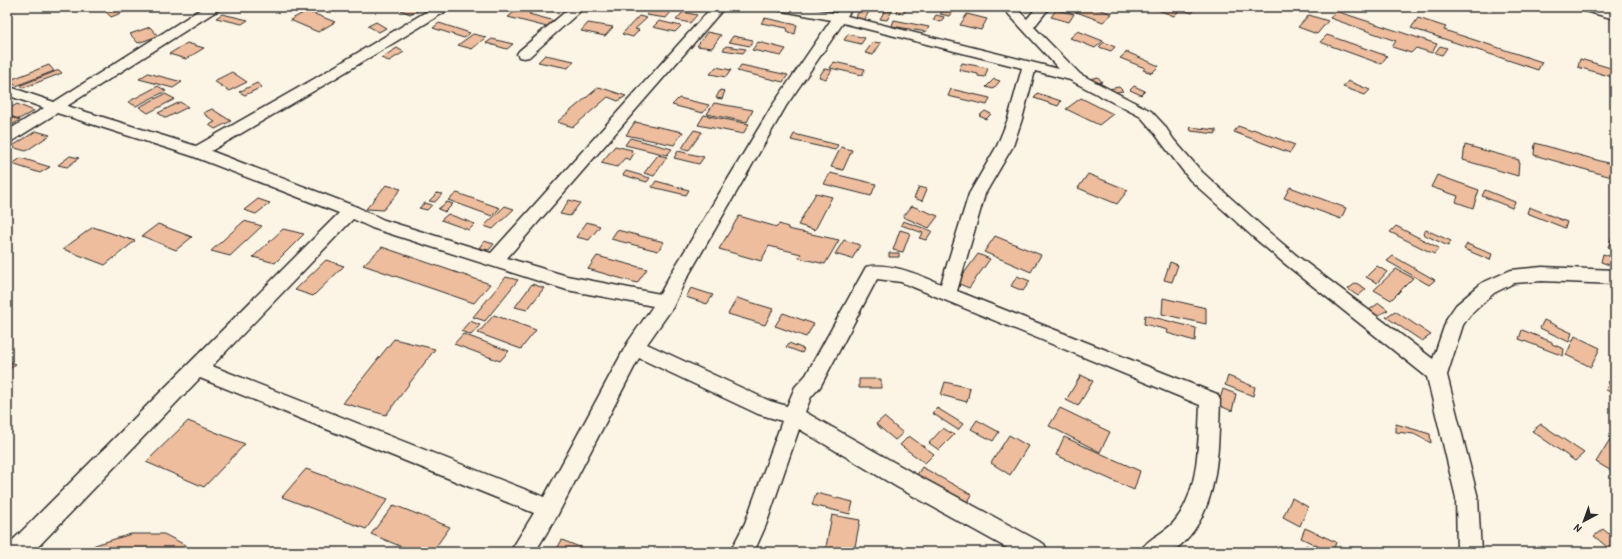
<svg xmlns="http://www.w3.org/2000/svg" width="1622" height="559" font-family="'Patrick Hand',sans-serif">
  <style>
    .building { fill: #edbd9d; stroke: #2b2b2b }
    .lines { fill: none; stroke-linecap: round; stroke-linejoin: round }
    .minor-casing { stroke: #2b2b2b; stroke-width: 3 }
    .secondary-casing { stroke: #2b2b2b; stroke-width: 3 }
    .minor { fill: #fcf5e5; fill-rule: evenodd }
    .secondary { fill: #fcf5e5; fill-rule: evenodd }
  </style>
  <rect width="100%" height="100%" fill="#fcf5e5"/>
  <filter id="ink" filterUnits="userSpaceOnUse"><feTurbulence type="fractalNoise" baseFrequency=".025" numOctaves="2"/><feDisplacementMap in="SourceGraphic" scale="8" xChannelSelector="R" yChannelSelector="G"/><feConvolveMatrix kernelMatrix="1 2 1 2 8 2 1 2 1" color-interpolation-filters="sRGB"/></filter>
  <g filter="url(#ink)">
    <path class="building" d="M119,7L126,11L111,17L106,12Z
      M406,7H424L410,14L401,10Z
      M521,7H538L529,14L555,21L547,27L508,17Z
      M653,7H675L666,18L646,15Z
      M861,7H871L864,21L855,19Z
      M898,7H907L904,13L896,12Z
      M947,7L955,8L949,16L940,14Z
      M1079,7H1093L1112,14L1103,22L1074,11Z
      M1154,7H1172L1180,10L1174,16L1153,8Z
      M1176,7H1198L1192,13Z
      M885,10L892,11L887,20L880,19Z
      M1056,10L1074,14L1069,22L1051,17Z
      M307,11L335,22L318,32L290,20Z
      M1336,11L1437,44L1432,53L1416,48L1411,53L1392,47L1396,41L1330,18Z
      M683,12L697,15L690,23L676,20Z
      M222,14L248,20L242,24L216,18Z
      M967,14L987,19L981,30L960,25Z
      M936,15L944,17L941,22L933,20Z
      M1309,15L1328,21L1317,34L1298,27Z
      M639,16L647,18L635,29L639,30L633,37L622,34Z
      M765,18L797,25L795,34L788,32L787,28L761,23Z
      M1418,18L1446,27L1444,30L1542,62L1538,70L1411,28Z
      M894,20L929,27L926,32L892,26Z
      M659,21L681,26L675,32L653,27Z
      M376,22L386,28L379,32L368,26Z
      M439,23L470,33L464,38L433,28Z
      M588,23L613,27L605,36L581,31Z
      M150,27L158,36L138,43L130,34Z
      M1078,31L1103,41L1095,48L1070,38Z
      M707,32L721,35L712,48L697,46Z
      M473,34L486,37L472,49L458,45Z
      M848,34L865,38L861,44L844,40Z
      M1327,35L1387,56L1381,64L1320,42Z
      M733,36L753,40L750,46L729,42Z
      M492,39L513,44L507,49L486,43Z
      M758,42L786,49L781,56L752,50Z
      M873,42L881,43L873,55L865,53Z
      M1104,42L1115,47L1111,51L1099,47Z
      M187,43L204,48L186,59L169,54Z
      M726,46L746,49L743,53L723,50Z
      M1440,46L1447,48L1442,55L1435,53Z
      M397,48L404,52L389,61L381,58Z
      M1127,52L1159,66L1152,73L1143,70L1145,68L1120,58Z
      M545,55L574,61L568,68L538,62Z
      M1580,59L1614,69L1612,77L1578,67Z
      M834,62L865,69L862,75L830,68Z
      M962,63L988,68L985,77L978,76V74L959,70Z
      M49,65L54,71L16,86L10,80Z
      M741,65L788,75L783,82L737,71Z
      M716,67L731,70L726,77L710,74Z
      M824,69L832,70L826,79L819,77Z
      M59,70L62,73L23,88L21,85Z
      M232,72L247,82L229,91L214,81Z
      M148,73L182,82L173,88L139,79Z
      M1098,77L1102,82L1093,84L1089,79Z
      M994,79L1000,81L993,89L986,87Z
      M1348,81L1370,90L1365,95L1343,87Z
      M257,83L262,87L245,95L239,92Z
      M158,86L166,91L136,106L128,102Z
      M1134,86L1145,91L1141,95L1130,90Z
      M599,87L626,96L618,101L608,97L573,127L557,122Z
      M1119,87L1123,91L1111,93L1108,89Z
      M951,89L990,98L987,105L948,96Z
      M720,90L725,91L722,99L716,98Z
      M1037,93L1061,101L1058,106L1034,98Z
      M165,94L175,99L148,113L139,107Z
      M679,98L709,105L703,113L672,105Z
      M1081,98L1113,114L1099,125L1066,109Z
      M180,102L188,107L166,118L158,113Z
      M714,103L753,110L747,122L707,114Z
      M17,104L34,111L19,119L7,115V110Z
      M212,109L231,121L215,129L209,125L215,122L203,113Z
      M985,111L991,114L986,119L979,116Z
      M704,115L749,124L743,134L698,125Z
      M7,116L20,120L7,128Z
      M635,122L683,132L674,145L626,135Z
      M1238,126L1252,131L1253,129L1295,145L1290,153L1234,132Z
      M1190,127L1216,130V134L1191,131Z
      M694,130L702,132L689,150L682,148Z
      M36,131L50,135L26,151L11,147Z
      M794,134L838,145L835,150L791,140Z
      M630,138L672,149L667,155L625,145Z
      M1535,143L1615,165V178L1534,155Z
      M1465,145L1519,160L1518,176L1463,160Z
      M615,146L632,150L631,152L634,153L630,160L625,158L617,167L601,163Z
      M841,147L852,150L843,170L831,167Z
      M678,151L704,157L699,164L674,158Z
      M658,155L667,157L654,176L644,173Z
      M70,156L79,158L67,167L58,165Z
      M21,158L50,167L40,173L12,164Z
      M626,171L650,178L647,182L623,175Z
      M830,173L876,184L871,196L824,184Z
      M1088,174L1128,190L1117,204L1078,188Z
      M1437,175L1479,190L1473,208L1456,202L1458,196L1431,187Z
      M656,181L689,190L686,195L652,187Z
      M386,185L401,189L383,210L366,209Z
      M919,187L927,189L922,201L914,198Z
      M1290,187L1346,208L1341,219L1284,198Z
      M1485,190L1515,202L1512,208L1482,196Z
      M437,193L442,194L435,202L429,201Z
      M457,193L500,208L492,216L448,200Z
      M816,193L832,197L815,230L798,225Z
      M258,199L270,203L256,214L244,210Z
      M569,200L580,203L570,216L560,214Z
      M447,202L453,204L445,212L438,209Z
      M425,203L432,205L427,210L419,208Z
      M505,206L514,209L493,229L484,226Z
      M912,206L938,216L929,228L903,217Z
      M1529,207L1567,222L1565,228L1527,213Z
      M448,214L475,224L469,230L441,220Z
      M739,216L777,227L779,224L788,227V229L839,240L825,264L799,258L801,254L769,246L761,261L719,249Z
      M244,221L262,226L230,256L211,251Z
      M903,221L932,231L926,240L919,238L923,233L901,225Z
      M587,222L600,226L589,240L576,237Z
      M158,224L192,237L176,250L142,236Z
      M1396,226L1439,248L1434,254L1390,232Z
      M93,227L135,241L105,265L63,249Z
      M283,229L304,234L275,263L253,257Z
      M617,230L664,242L658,251L611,239Z
      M900,230L910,233L903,252L893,250Z
      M1426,230L1451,241L1448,246L1423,234Z
      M995,236L1041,255L1031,272L984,252Z
      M1612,237L1615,239V250L1608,247Z
      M844,240L860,245L852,259L835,254Z
      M484,241L494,244L489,250L479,248Z
      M1467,244L1492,254L1490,260L1464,249Z
      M382,247L490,284L474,303L363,265Z
      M889,253H899V257H889Z
      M978,254L990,259L969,288L957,283Z
      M1603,254L1615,258V267L1601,262Z
      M597,256L647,269L637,283L588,269Z
      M1393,256L1435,280L1429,285L1387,261Z
      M326,260L344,266L313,296L295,290Z
      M1170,262L1178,265L1172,282L1164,280Z
      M1377,266L1387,272L1377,283L1366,277Z
      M1396,269L1413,278L1391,300L1374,290Z
      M1017,276L1030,281L1023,291L1011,286Z
      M506,277L518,280L485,321L473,317Z
      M1356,283L1366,289L1358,296L1348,289Z
      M532,284L544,288L527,310L515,307Z
      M691,288L713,295L707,304L686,297Z
      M737,298L773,309L765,325L728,314Z
      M1163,298L1206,308V324L1162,314Z
      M1379,303L1388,310L1377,316L1369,310Z
      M1395,311L1431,335L1422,341L1386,317Z
      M783,313L814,324L806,337L775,326Z
      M494,315L536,330L521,349L478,333Z
      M1145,315L1196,328L1195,341L1167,333L1168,330L1144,324Z
      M1544,320L1572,333L1569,342L1540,328Z
      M470,321L480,325L471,335L461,331Z
      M1522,330L1552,342V344L1564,349L1563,356L1519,339Z
      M463,334L509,351L500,361L454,344Z
      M1575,336L1600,348L1591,367L1566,355Z
      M394,339L435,349L386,415L343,403Z
      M789,343L804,349L802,353L786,347Z
      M7,361L16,364L7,371Z
      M1081,375L1093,381L1078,406L1066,400Z
      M1228,376L1255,387L1253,396L1225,385Z
      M859,379H881V388H859Z
      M1609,381L1615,384V394L1606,390Z
      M945,382L970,388L967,402L941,395Z
      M1223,389L1236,394L1232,411L1218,405Z
      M937,408L963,424L958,430L932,413Z
      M1060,408L1110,432L1100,452L1049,426Z
      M884,417L903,433L895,440L876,424Z
      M977,420L999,432L993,441L971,429Z
      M188,421L245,444L204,487L146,462Z
      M1396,424L1430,434L1431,443L1414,434L1396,432Z
      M1541,424L1584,453L1575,461L1532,431Z
      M943,428L954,435L939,450L929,443Z
      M1615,431V473L1596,462Z
      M1009,435L1028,446L1010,475L991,463Z
      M909,436L934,454L925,463L900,445Z
      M1064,437L1140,471L1134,490L1056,455Z
      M922,467L972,495L965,506L915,478Z
      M306,469L388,499L366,529L282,497Z
      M816,493L853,502L850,514L812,505Z
      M1292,498L1308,507L1300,526L1283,517Z
      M394,505L450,527L432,552H414L371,534Z
      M832,515L860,520L854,552H825Z
      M1305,528L1336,542L1333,552H1330L1301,538Z
      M1603,529L1615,539V552H1613L1594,536Z
      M131,534H164L187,546L190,552H85L95,545Z
      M562,540L592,552H555Z
      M1306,545L1321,552H1304Z"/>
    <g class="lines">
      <defs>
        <path id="minor" d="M204,7H219L218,10L67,106L196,146L314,79L434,7H449L448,10L324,85L211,151L357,207L384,220L491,253L712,7H725L507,258L567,276L660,294L669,277L772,106L831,20L783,11L778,10L777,7H803L836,13L841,7H853L847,16L1059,69L1002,7H1015L1027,19L1037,7H1050L1034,27L1080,74L1151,111L1164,125L1174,140L1202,172L1264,228L1296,255L1433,359L1447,318L1456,305L1482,283L1511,270L1542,267L1615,270V284L1542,281L1514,283L1494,293L1470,315L1463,325L1447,375L1478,498L1481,552H1457L1456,498L1427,377L1284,263L1252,236L1190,180L1164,146L1153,131L1141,117L1070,80L1035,71L1022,119L1013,146L985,194L957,291L1217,394L1220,400C1218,453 1220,518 1172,552H1140C1147,538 1164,534 1174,522C1200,491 1198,442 1200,405L901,282L877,279L820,387L811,397L805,412L913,473L1044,544L1048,552H1014L897,487L799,429L766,525L754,552H730L745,523L782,421L758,414L639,358L557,516L535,552H510L534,513L200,378L33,552H7L9,544L339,213L192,156L57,113L12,141L7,143V131L44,108L7,95V86L54,102ZM843,23L1022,68L1008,119L997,146L969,194L941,284C921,276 888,261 866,267L806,375L795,387L787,406L770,401L647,344L673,307L684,283L786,106ZM353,219L372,228L567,290L653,306L628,342L544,497L212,366Z
          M571,7H585L529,57L524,58L519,57L517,54L519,51Z"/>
        <path id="secondary" d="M1579,7H1606L1615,9V19L1581,10Z"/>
      </defs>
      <use href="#minor" class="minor-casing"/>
      <use href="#secondary" class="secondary-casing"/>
      <use href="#minor" class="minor"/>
      <use href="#secondary" class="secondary"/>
    </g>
  </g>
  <rect width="1622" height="559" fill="none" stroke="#fcf5e5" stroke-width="24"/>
  <rect x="12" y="12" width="1598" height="535" fill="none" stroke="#2b2b2b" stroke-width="1.5" filter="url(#ink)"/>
  <g transform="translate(1584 521) rotate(221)" stroke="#fcf5e5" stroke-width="3" paint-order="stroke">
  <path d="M0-3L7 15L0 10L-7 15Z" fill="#2b2b2b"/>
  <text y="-6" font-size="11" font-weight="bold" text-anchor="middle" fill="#2b2b2b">N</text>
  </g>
</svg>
